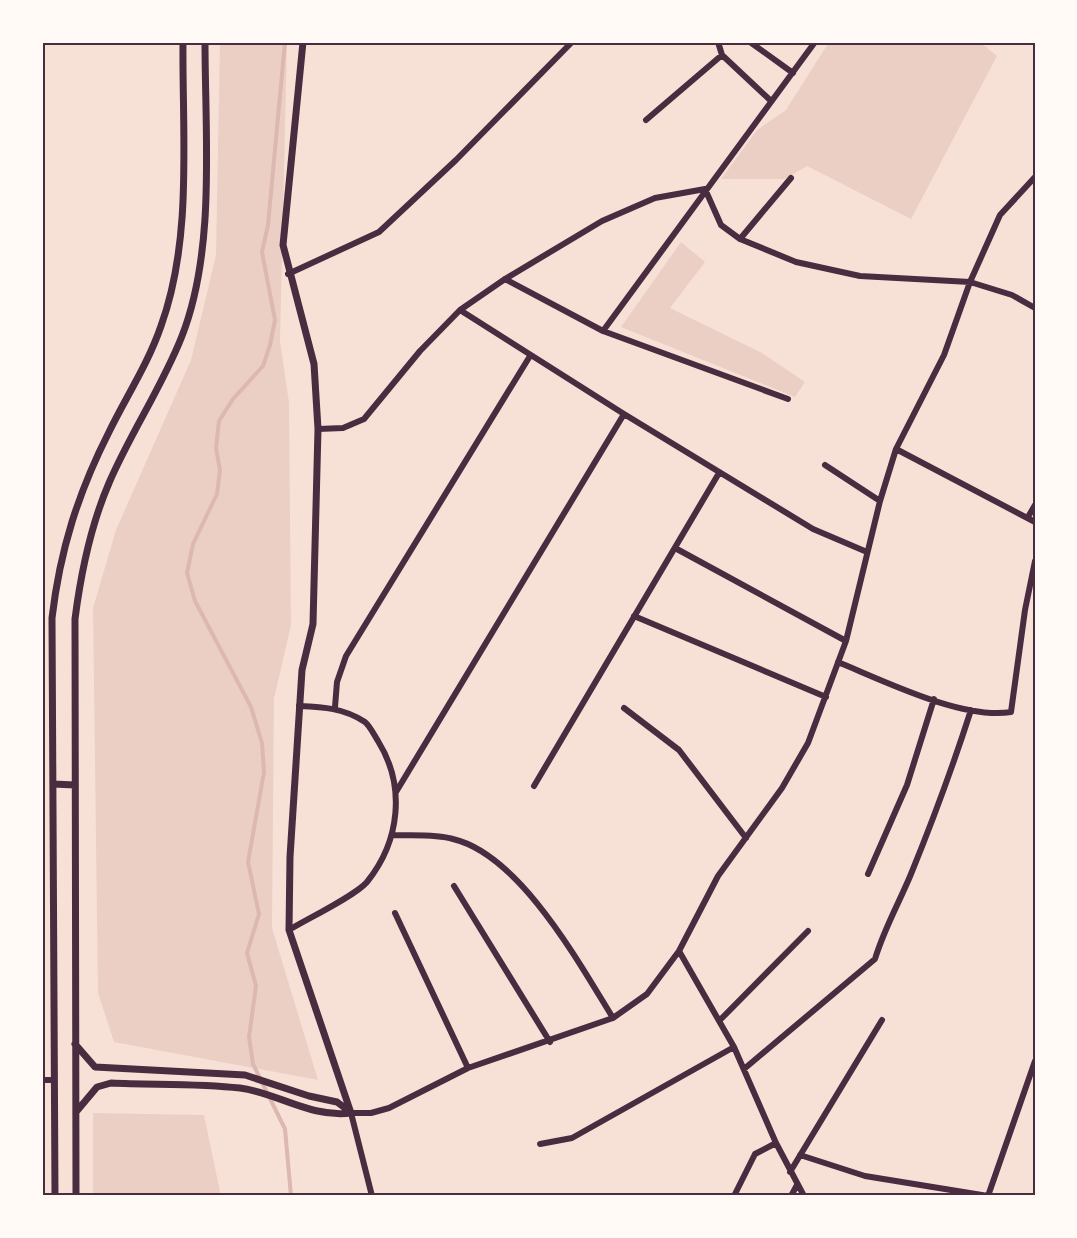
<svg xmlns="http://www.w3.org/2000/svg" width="1077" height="1238" font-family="'Nunito Sans',sans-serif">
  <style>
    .green { fill: #ebcfc5 }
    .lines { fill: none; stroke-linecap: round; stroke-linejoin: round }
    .stream { stroke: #dcb8b0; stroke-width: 4 }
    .minor { stroke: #4a2c40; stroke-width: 6 }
    .tertiary { stroke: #4a2c40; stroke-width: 7 }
    .neatline { fill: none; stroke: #4a2c40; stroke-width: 2 }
  </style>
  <rect width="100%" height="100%" fill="#f7e1d7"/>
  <path class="green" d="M220,42H287L280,341L289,403L291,625L274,699L272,928L318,1080L114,1042L98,993L93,608L116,530L191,360L216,255Z
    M829,42H980L997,56L911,219L807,166L785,179H721L757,130L786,110Z
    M681,242L705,262L670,308L762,353L805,382L795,397L621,327Z
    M93,1113L204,1115L221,1196H93Z"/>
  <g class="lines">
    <path class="stream" d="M285,42L268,225L262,252L275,320L270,345L263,366L233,399L219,421L216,448L220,470L217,494L193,544L187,573L195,601L251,707L262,743L264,772L248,862L259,914L247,953L256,986L249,1037L253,1064L285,1129L291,1196"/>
    <path class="minor" d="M718,42L722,55L770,100
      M750,42L793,73
      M646,120L722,55
      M740,239L791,178
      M288,274L379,232L456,160L572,42
      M505,279L603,331L788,399
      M460,310L624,414L813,529L867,552
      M603,331L815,42
      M318,429L343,428L364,419L420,351L460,310L505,279L602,221L655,198L705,189L721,225L740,239L796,262L860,276L970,282L1012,295L1035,308
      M896,449L1035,522
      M825,465L880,501
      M1028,517L1035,505
      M675,548L846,641
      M634,616L826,697
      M838,662C884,681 963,720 1011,712L1025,610L1035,561
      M335,707L337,682L346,656L530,356
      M624,708L679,750L746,838
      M534,786L719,473
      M396,792L624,414
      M393,835C412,836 435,834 453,839C520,855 579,963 613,1018
      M868,874L907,785L934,699
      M454,886L550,1042
      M395,913L468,1068
      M289,930C307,919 355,896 367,882C400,841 406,786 378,741C374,735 370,726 365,722C344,708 323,707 299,706
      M679,951L734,1047L776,1143L804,1196
      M720,1020L808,931
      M744,1069L875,959C884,929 899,903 911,874C933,820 953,766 971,710
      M42,1080H54
      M540,1144L572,1138L734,1047
      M800,1155L865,1176L988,1196
      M790,1172L882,1020
      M372,1196L351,1113H371L389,1108L468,1068L613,1018L647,994L679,951L718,876L782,788L808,743L846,641L880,501L896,449L944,355L970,282L1000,215L1035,177
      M734,1196L755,1154L776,1143
      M791,1196L797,1185
      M988,1196L1035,1061"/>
    <path class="tertiary" d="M303,42L283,245L314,364L318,429L313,624L302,670L290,857L289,930L351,1113
      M53,784L75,785
      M75,1044L95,1067L245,1075L309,1096L337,1102L349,1111
      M76,1112L97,1087L111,1083C153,1085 197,1083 240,1088C278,1093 310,1118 351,1113
      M55,1196L52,618C60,550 78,493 109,432C126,397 148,364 161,326C193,238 182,134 183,42
      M76,1196L75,619C81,572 90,527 109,483C131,432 162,387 182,336C216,249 205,135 205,42"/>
  </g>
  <rect width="1077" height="1238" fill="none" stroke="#fffaf5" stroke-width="87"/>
  <rect x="44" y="44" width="990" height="1150" class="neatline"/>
</svg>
